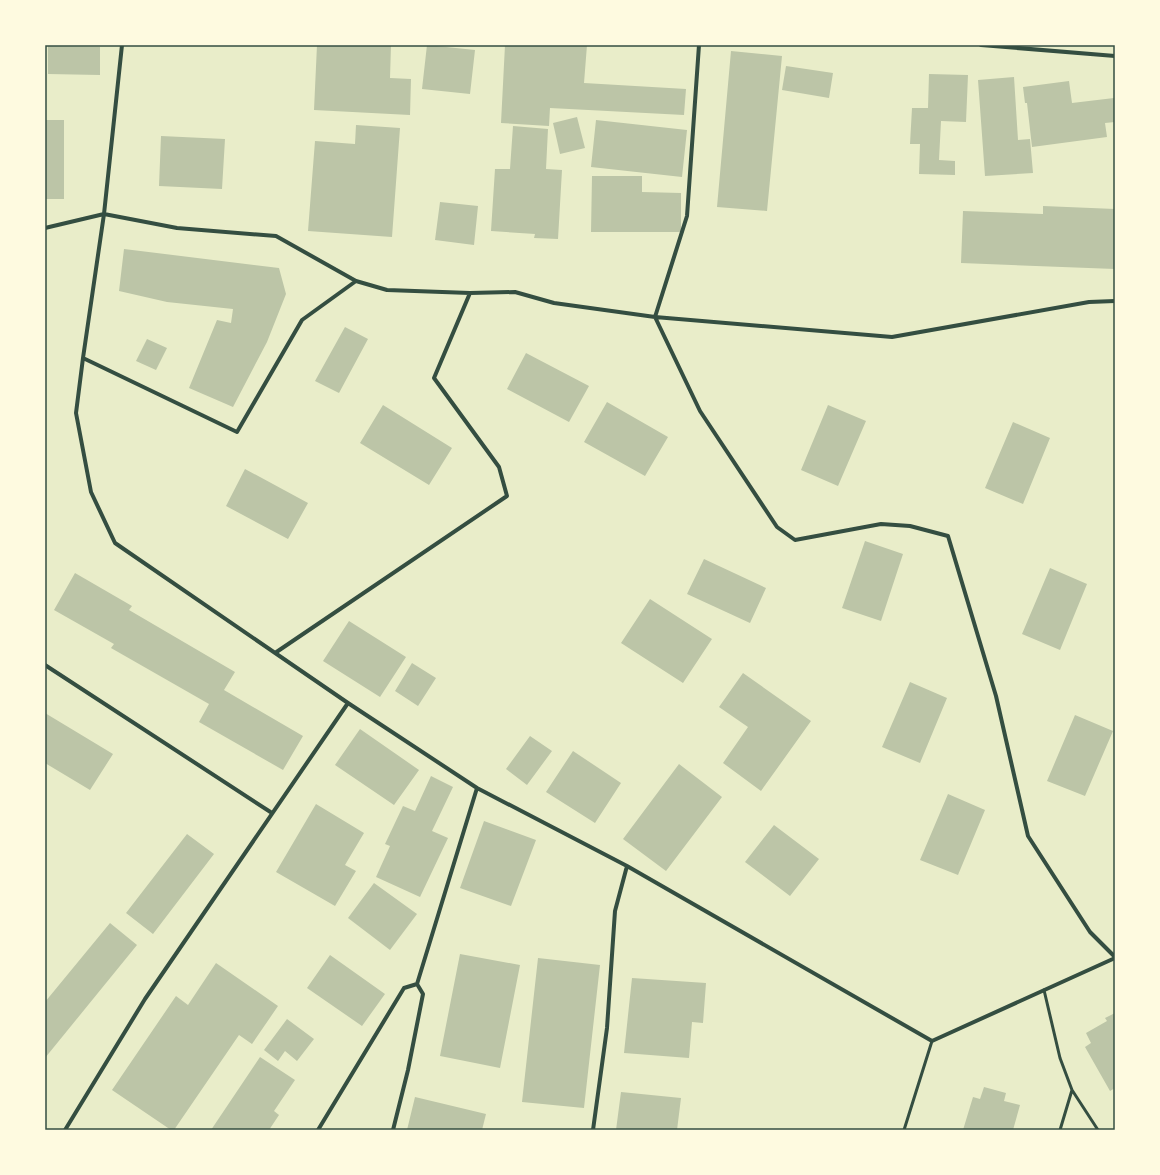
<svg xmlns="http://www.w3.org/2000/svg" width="1160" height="1175" font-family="Rubik,sans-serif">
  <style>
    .building { fill: #bcc5a7 }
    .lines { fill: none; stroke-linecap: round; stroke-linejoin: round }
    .service { stroke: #344e41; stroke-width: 3 }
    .minor { stroke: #344e41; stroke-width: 4 }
    .neatline { fill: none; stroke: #344e41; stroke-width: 1.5 }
  </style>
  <rect width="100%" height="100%" fill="#e9edc9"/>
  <path class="building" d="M317,45H391L390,78L411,79L410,115L314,110Z
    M427,45L475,50L470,94L422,89Z
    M505,45H587L584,83L686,89L684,115L550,108L549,126L501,123Z
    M48,46L100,47V75L48,74Z
    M731,51L782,56L767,211L717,207Z
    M786,66L833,73L829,98L782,90Z
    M929,74L968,75L966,122L941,121L939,160L955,161V175L919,174L920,144H910L912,108H928Z
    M1014,77L1018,140L1030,139L1033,173L985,176L978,80Z
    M1069,81L1072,103L1114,98L1115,122L1105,123L1107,137L1032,147L1027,103H1025L1023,87Z
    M577,117L585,148L560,154L553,123Z
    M45,120H64V199H45Z
    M596,120L687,130L682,177L591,167Z
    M356,125L400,128L392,237L308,231L315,141L355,144Z
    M513,126L548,129L546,169L562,170L558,239L534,238L535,234L491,231L495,169H510Z
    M161,136L225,139L222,189L159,186Z
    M592,176H642V192L681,193V232H591Z
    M440,202L478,206L474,245L435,240Z
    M1043,206L1115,209V269L961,263L963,211L1043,214Z
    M124,249L279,268L286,294L267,342L233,407L189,388L217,320L231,323L233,309L167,302L119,291Z
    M345,327L368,339L339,393L315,381Z
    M147,339L167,348L156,370L136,361Z
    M526,353L589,386L569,422L507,389Z
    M607,402L668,437L645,476L584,442Z
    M383,405L452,448L429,485L360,443Z
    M828,405L866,421L838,486L801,470Z
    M1013,422L1050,438L1023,504L985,488Z
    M245,469L308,503L288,539L226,506Z
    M865,541L903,554L881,621L842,608Z
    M704,559L766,588L750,623L687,594Z
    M1050,568L1087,584L1060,650L1022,634Z
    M75,573L132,606L129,610L235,672L224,690L303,736L283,770L199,722L209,704L111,648L114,644L54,610Z
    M650,599L712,639L683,683L621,643Z
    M349,621L406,657L380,697L323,661Z
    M412,663L436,678L418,706L395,691Z
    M743,673L811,721L761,791L723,763L748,727L719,707Z
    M910,682L947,698L920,763L882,747Z
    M45,713L113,754L90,790L45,763Z
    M1075,715L1113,731L1085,796L1047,781Z
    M360,729L419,770L394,805L335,765Z
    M530,736L552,751L527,785L506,769Z
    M573,751L621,783L595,823L546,792Z
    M679,764L722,797L666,871L623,839Z
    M431,776L453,787L432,831L448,838L420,897L376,877L390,846L385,844L403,806L415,811Z
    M948,794L985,810L958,875L920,860Z
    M316,804L364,833L345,865L356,871L335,906L276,872Z
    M484,821L536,840L511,906L460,888Z
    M774,825L819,859L790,896L745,862Z
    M187,834L214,854L153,934L126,913Z
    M374,883L417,914L390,950L348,918Z
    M110,923L137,945L45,1058V1002Z
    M460,954L520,965L500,1068L440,1056Z
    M330,955L385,994L362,1026L307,988Z
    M538,958L600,965L584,1108L522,1102Z
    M216,963L278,1006L252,1044L239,1035L174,1130H171L112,1090L176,996L188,1005Z
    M632,978L706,983L703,1023L692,1022L689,1058L624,1053Z
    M1115,1013V1088L1110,1091L1085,1047L1091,1043L1086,1033L1107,1021L1105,1018Z
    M287,1019L314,1039L297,1061L285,1051L278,1061L264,1050Z
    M260,1057L295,1080L274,1111L279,1115L269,1130H211Z
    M984,1087L1006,1093L1004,1101L1020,1105L1013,1130H963L973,1097L980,1099Z
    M621,1092L681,1098L677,1130H616Z
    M415,1097L486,1114L482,1130H407Z"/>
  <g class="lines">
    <path class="service" d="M1044,990L1060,1058L1072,1090L1060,1130
      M1072,1090L1098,1130
      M904,1130L932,1041"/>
    <path class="minor" d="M699,45L687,216L655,317L700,411L777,527L795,540L881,524L910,526L948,536L996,696L1028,836L1090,932L1115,957
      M981,45L1115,56
      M45,228L104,214L177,228L276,236L356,281L387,290L470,293L515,292L554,303L655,317L892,337L1089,302L1115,301
      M356,281L302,320L237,432L83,358L76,413L91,492L115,543L348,703L477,788L627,866L932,1041L1115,958
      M83,358L104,214L122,45
      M275,653L507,496L499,467L434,378L470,293
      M45,665L272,813
      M417,984L477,788
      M65,1130L145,999L348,703
      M318,1130L404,988L417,984L423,994L408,1070L393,1130
      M593,1130L607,1028L615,911L627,866"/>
  </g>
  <rect width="1160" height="1175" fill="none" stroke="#fefae0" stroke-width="92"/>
  <rect x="46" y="46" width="1068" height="1083" class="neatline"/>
</svg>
